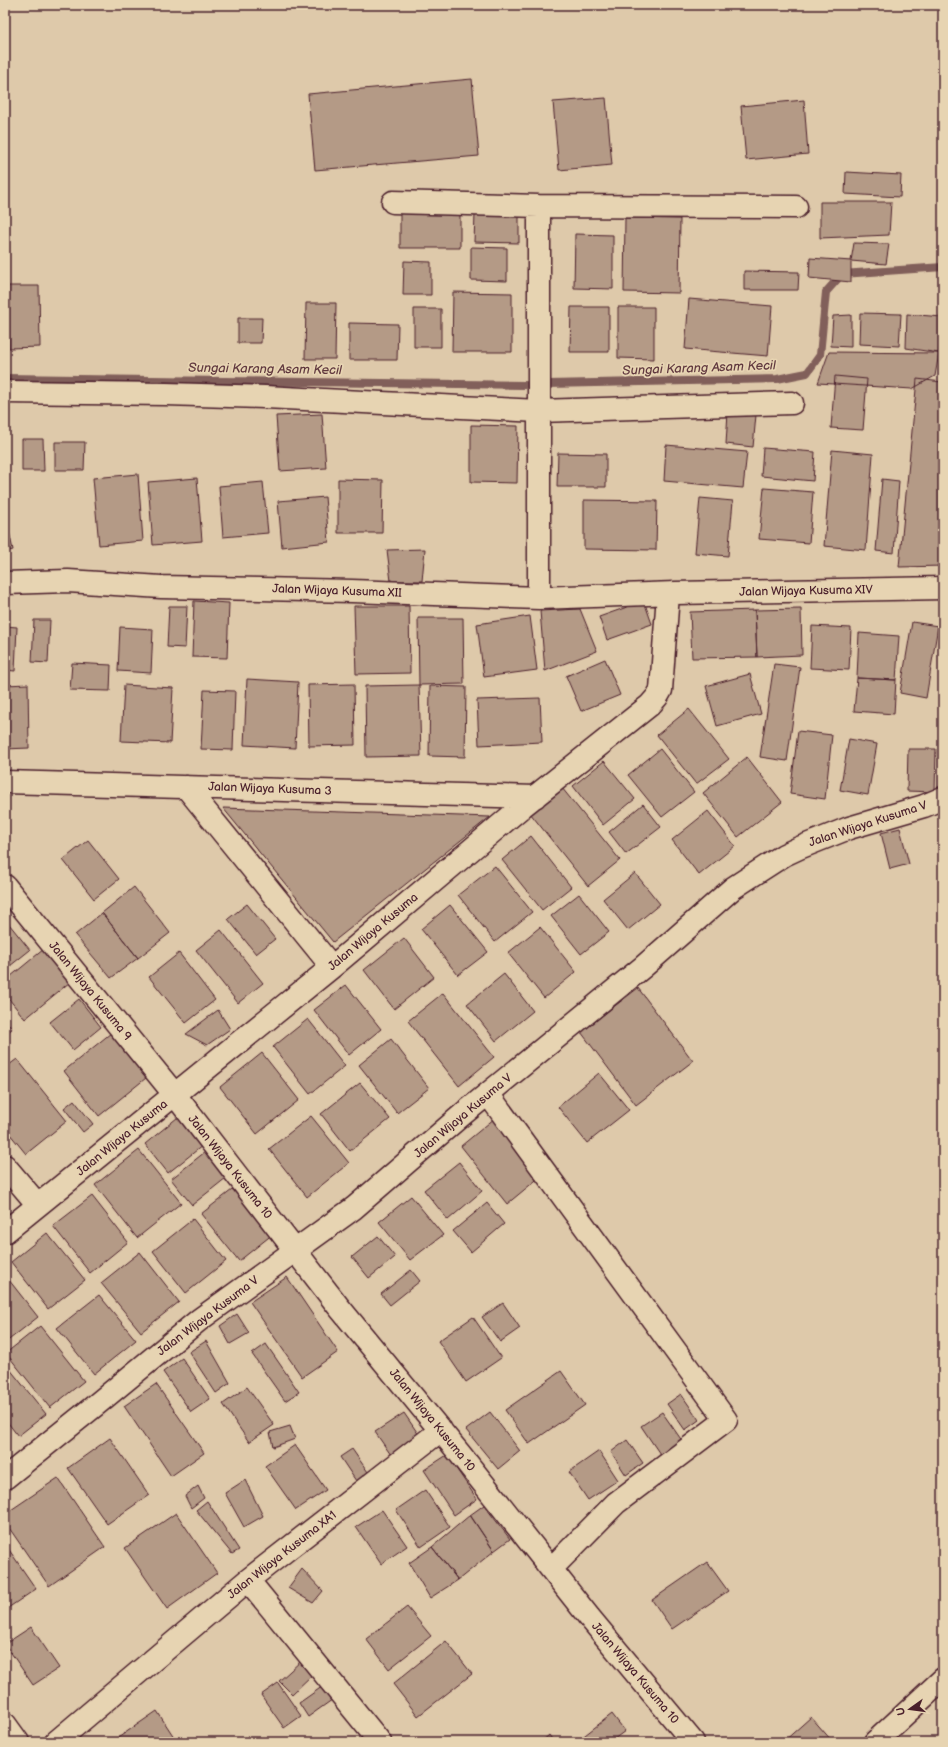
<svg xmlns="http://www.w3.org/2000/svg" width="948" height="1747" font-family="'Balsamiq Sans',sans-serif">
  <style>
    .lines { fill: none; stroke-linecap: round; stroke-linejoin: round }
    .stream { stroke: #815e5a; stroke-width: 8 }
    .building { fill: #b49a86; stroke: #4a1f2b }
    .minor-casing { stroke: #4a1f2b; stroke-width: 25 }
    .minor { stroke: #e7d4b2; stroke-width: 22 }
    .labels { text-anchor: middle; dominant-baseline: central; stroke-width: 3.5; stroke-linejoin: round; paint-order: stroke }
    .street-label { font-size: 12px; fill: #4a1f2b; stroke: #e7d4b2 }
    .water-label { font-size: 13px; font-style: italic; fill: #61393f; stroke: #e7d4b2 }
  </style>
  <rect width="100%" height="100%" fill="#dec9aa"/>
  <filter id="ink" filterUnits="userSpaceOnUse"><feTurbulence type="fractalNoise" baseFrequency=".025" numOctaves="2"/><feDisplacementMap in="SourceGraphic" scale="8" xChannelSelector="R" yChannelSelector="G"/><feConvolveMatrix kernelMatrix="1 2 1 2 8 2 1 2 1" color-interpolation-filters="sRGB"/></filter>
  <g filter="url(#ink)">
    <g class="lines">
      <path class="stream" d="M5,378L525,385
        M548,384L777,379L807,373L820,355L826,292L842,274L943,267"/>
    </g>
    <path class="building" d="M472,79L479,156L315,170L308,94Z
      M606,98L612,165L559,170L553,102Z
      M804,100L808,154L746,160L741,106Z
      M846,172L901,175L900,197L845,194Z
      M820,202H891L889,235L820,238Z
      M400,208L460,209V248H400Z
      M475,214L519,215V243L474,242Z
      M625,218L680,219L679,293L624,292Z
      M575,234L613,235V289L574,288Z
      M854,243L889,244L886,264L851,261Z
      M471,247L507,248V281L471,280Z
      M810,258L851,261V282L809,278Z
      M404,261L431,262V295H403Z
      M744,271L799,272L798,290H744Z
      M8,286H39L40,347L9,348Z
      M453,292L512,293V352H452Z
      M689,299L772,306L768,356L685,349Z
      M306,303H336L335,359H305Z
      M571,307H609V352H570Z
      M618,307H654V359L618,358Z
      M414,309H441V347H414Z
      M860,313L901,314L899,346L859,344Z
      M907,314L942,317L939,353L906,348Z
      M851,315V347L831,346L833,316Z
      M238,318H262L261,343H238Z
      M349,323L398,324L397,360H349Z
      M829,352L939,353L935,376L912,389L818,383Z
      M835,376L867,379L863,430L831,428Z
      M917,379L942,382L943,379V566L899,567Z
      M728,412L756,415L753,447L726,444Z
      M322,414L326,468L280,471L276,416Z
      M471,425L518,426L517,483L471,482Z
      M22,439H43L44,471H22Z
      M55,442H85L84,470H55Z
      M666,445L747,452L743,488L664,481Z
      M763,448L815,452L813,481L761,476Z
      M832,450L873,454L866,550L824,546Z
      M558,453L606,454V487H557Z
      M138,474L143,541L99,545L93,478Z
      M197,478L202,541L153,545L148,482Z
      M338,479L383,480L382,533H338Z
      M882,479L899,481L894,553L876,551Z
      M263,482L268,533L223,537L219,486Z
      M764,488L813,492L809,543L759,539Z
      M325,497L329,542L282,547L278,501Z
      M700,498L733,501L728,556L695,553Z
      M584,500L657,501L656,550L584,549Z
      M5,513L13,550L5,552Z
      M425,549L422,581H391L387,550Z
      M194,601L229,603L227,658L192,657Z
      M644,601L652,624L607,640L599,617Z
      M169,606H187L185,648L167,647Z
      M354,606H409L410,673L356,674Z
      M580,609L597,651L545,671L540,611Z
      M801,609L802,655L757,657L755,610Z
      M755,610L757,657L692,658L690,612Z
      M530,616L537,670L484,677L477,624Z
      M418,618H463L464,684L419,685Z
      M34,620H50L48,663L32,662Z
      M912,622L938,626L926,698L900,693Z
      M5,626L17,627L15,671L5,670Z
      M812,626L851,628L849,670L810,668Z
      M120,627L153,629L151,673L118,671Z
      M859,633L899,636L896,680L857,678Z
      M605,659L620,695L581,711L566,676Z
      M72,663L111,665L110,691L70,690Z
      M774,664L800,667L787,761L760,757Z
      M750,674L761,714L717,726L706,686Z
      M857,678L896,680L894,714L854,711Z
      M247,679L298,682L295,748L244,745Z
      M28,684L29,748L5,749V685Z
      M354,684L355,745L309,746L308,685Z
      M124,685L173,688L170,743L121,741Z
      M419,685L421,756L366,757L365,686Z
      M430,686L466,687L465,757L429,756Z
      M204,690L235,691L233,750L201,749Z
      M540,698L542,742L479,745L477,700Z
      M689,709L729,759L696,784L657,735Z
      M798,731L832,735L825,799L790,794Z
      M849,739L877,744L868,795L840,790Z
      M660,749L694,792L662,817L628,775Z
      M908,749H936L935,792L907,791Z
      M747,757L782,802L738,837L703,793Z
      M604,761L635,799L603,825L573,786Z
      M562,788L620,860L588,886L530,813Z
      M643,804L661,827L626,854L609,832Z
      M223,808L490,817L333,942Z
      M708,811L735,846L699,875L672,840Z
      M900,828L909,864L890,869L881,833Z
      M531,836L571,887L542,910L502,860Z
      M88,840L119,879L94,899L63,860Z
      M495,866L532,912L495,942L458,895Z
      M635,873L660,904L628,930L603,899Z
      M134,887L170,933L138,958L102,913Z
      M579,894L609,932L581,954L551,916Z
      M247,904L275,939L256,954L228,919Z
      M450,905L488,952L458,975L421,929Z
      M102,913L138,958L111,978L75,935Z
      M5,919L30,950L5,970Z
      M540,927L576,972L544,998L508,953Z
      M221,930L263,983L238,1003L196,950Z
      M404,938L434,977L394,1009L364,970Z
      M44,949L70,982L25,1019L5,994V981Z
      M179,953L215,1000L186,1023L149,977Z
      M504,974L533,1011L496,1041L467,1004Z
      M346,985L381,1029L349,1055L314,1010Z
      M638,988L693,1061L636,1105L581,1032Z
      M443,993L494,1057L459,1086L408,1021Z
      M79,999L101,1027L73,1050L50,1022Z
      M218,1010L230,1029L207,1045L186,1034Z
      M308,1019L345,1066L310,1094L273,1047Z
      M5,1020L12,1029L5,1034Z
      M111,1033L146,1078L99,1116L64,1071Z
      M391,1039L429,1088L397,1113L359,1065Z
      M262,1053L299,1100L257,1134L220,1087Z
      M17,1059L67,1121L26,1154L5,1128V1068Z
      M599,1073L629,1110L587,1143L558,1107Z
      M360,1083L390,1119L350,1151L321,1114Z
      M74,1100L93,1124L83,1132L64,1108Z
      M183,1113L207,1142L168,1173L145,1144Z
      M311,1116L349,1163L307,1197L269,1149Z
      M495,1118L541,1176L507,1204L461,1146Z
      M210,1148L231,1174L192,1205L171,1179Z
      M139,1150L181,1203L137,1238L95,1185Z
      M459,1162L482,1191L448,1220L424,1190Z
      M241,1183L278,1230L239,1261L201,1214Z
      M92,1196L128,1242L90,1273L53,1226Z
      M411,1196L443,1235L410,1260L379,1222Z
      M487,1203L504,1224L471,1252L453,1231Z
      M193,1219L226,1261L186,1293L153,1251Z
      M47,1233L85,1280L48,1309L11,1262Z
      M378,1236L395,1257L369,1278L352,1257Z
      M140,1252L179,1302L141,1332L101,1283Z
      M411,1270L420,1281L390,1305L381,1294Z
      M5,1275L38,1317L5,1343Z
      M287,1277L338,1352L302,1377L250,1302Z
      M99,1295L136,1340L94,1374L57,1328Z
      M503,1303L520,1328L500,1342L482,1317Z
      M237,1314L249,1333L230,1344L220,1326Z
      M473,1317L501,1358L466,1382L438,1341Z
      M40,1326L84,1381L50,1408L6,1353Z
      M206,1341L230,1383L216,1393L189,1352Z
      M266,1344L299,1392L285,1401L252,1354Z
      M182,1358L210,1399L191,1412L163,1372Z
      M5,1363L46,1414L18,1436L5,1419Z
      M561,1371L585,1405L529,1444L505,1410Z
      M156,1384L204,1453L171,1476L124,1406Z
      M247,1387L274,1425L249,1442L223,1404Z
      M681,1394L699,1420L685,1430L667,1404Z
      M490,1412L520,1451L498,1469L466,1430Z
      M662,1412L685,1445L664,1460L641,1426Z
      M404,1413L419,1435L391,1455L375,1432Z
      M290,1426L295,1439L273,1447L270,1432Z
      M110,1438L149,1495L107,1524L68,1468Z
      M627,1440L643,1463L626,1475L611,1452Z
      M295,1445L326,1490L296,1510L265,1466Z
      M352,1449L370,1475L358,1484L340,1457Z
      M599,1451L618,1480L588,1500L569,1472Z
      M447,1455L477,1499L454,1515L424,1470Z
      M58,1478L105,1547L49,1586L5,1522V1514Z
      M245,1480L263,1516L244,1527L225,1493Z
      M198,1486L204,1498L191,1508L185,1496Z
      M425,1490L450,1527L421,1547L396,1510Z
      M207,1501L239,1550L232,1554L196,1510Z
      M484,1505L510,1539L494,1551L470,1515Z
      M382,1510L407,1546L381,1564L356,1527Z
      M176,1513L217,1573L167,1609L125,1548Z
      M470,1515L494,1551L458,1580L432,1547Z
      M5,1544L36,1589L5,1610Z
      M432,1547L458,1580L430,1598L409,1563Z
      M707,1562L728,1591L672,1629L652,1600Z
      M302,1569L323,1591L313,1603L288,1588Z
      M407,1607L431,1636L389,1669L366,1639Z
      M31,1627L59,1668L33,1685L5,1644Z
      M446,1641L472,1674L418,1716L393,1684Z
      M301,1661L313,1674L292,1694L279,1681Z
      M278,1683L301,1716L284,1728L261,1695Z
      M326,1684L336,1697L308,1717L299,1703Z
      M157,1711L176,1740L173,1742H112Z
      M612,1714L625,1731L610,1742H576Z
      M811,1717L833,1742H783Z
      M549,1735L554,1742H541Z"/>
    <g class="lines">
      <defs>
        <path id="minor" d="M393,202L539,206L796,207
          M539,206V598
          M5,392L166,394L265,397L539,411L792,403
          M5,583L68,581L161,587L352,591L539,598L675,593L943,588
          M5,782L535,797
          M186,787L332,967
          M5,886L175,1095L338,1306L460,1454L589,1617L693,1742
          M488,1094L726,1420L616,1503L551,1569
          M5,1166L38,1205
          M5,1232L332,967L523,806L650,705L657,697L661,690L668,594
          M5,1478L97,1404L199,1320L354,1208L463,1114L643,967L733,888L784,855L799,848L849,828L924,806L943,798
          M248,1580L380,1742
          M5,1724L18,1742
          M56,1742L248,1580L441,1430
          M875,1742L943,1679"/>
      </defs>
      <use href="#minor" class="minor-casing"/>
      <use href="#minor" class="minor"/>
    </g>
  </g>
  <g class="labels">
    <g class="street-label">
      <text transform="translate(337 591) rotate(2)">Jalan Wijaya Kusuma XII</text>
      <text transform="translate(806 591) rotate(-1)">Jalan Wijaya Kusuma XIV</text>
      <text transform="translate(270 789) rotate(2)">Jalan Wijaya Kusuma 3</text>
      <text transform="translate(868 824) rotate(-18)">Jalan Wijaya Kusuma V</text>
      <text transform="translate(373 932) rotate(-40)">Jalan Wijaya Kusuma</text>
      <text transform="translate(90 991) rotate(51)">Jalan Wijaya Kusuma 9</text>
      <text transform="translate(463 1116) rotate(-40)">Jalan Wijaya Kusuma V</text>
      <text transform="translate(122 1138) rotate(-39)">Jalan Wijaya Kusuma</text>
      <text transform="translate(230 1167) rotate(52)">Jalan Wijaya Kusuma 10</text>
      <text transform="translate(208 1316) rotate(-37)">Jalan Wijaya Kusuma V</text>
      <text transform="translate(432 1420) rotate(51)">Jalan Wijaya Kusuma 10</text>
      <text transform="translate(282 1555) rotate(-38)">Jalan Wijaya Kusuma XA1</text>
      <text transform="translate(635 1673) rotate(50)">Jalan Wijaya Kusuma 10</text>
    </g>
    <g class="water-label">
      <text transform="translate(699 368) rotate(-2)">Sungai Karang Asam Kecil</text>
      <text transform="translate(265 369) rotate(1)">Sungai Karang Asam Kecil</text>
    </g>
  </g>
  <rect width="948" height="1747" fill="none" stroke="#e7d4b2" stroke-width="20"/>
  <rect x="10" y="10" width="928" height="1727" fill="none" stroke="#4a1f2b" stroke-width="1.5" filter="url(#ink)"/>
  <g transform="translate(910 1709) rotate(256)" stroke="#e7d4b2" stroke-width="3" paint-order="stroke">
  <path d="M0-3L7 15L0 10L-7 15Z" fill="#4a1f2b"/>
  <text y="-6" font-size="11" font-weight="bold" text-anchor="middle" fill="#4a1f2b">U</text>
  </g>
</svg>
